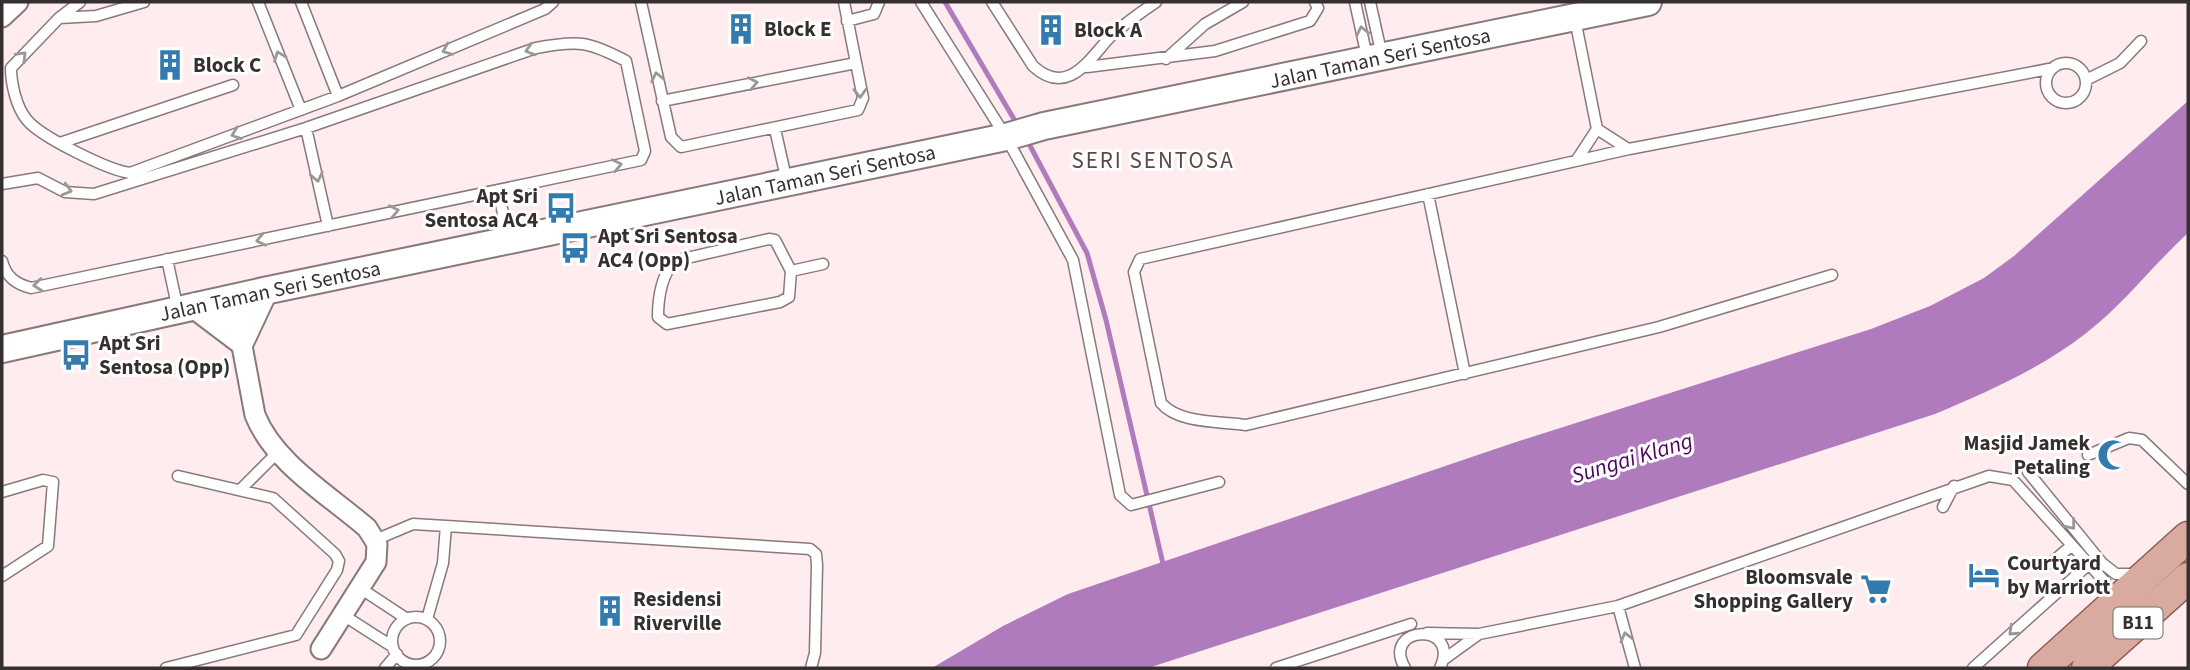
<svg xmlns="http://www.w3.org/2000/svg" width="2190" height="670" font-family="'Source Sans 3',sans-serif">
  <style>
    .water { fill: #af7bbd }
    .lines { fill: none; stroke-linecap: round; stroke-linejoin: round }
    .stream { stroke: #af7bbd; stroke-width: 5 }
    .lane-casing { stroke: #89797b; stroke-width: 13 }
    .street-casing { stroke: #89797b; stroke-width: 23 }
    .secondary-casing { stroke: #89797b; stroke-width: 30 }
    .primary-casing { stroke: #8f5a4f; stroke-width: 33 }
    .lane { stroke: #fff; stroke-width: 10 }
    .street { stroke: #fff; stroke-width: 19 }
    .secondary { stroke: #fff; stroke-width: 26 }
    .primary { stroke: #d9aa9f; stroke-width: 30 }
    .oneway { stroke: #9a9798 }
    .labels { text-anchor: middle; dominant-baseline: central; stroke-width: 6; stroke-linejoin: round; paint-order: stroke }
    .shield { fill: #fefefe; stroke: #716d6e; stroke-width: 2 }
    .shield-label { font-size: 19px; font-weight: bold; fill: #352f30 }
    .poi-label { font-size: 21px; font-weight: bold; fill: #352f30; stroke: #fefefe; text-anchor: start }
    .street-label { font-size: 21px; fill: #352f30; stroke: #fefefe }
    .neighbourhood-label { font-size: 23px; letter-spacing: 2px; fill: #584a4c; stroke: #fefefe }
    .water-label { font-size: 23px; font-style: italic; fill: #4c065c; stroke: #fefefe }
  </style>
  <rect width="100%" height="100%" fill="#feecee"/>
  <path class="water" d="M2188,101V233C2153,265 2123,305 2085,334C2040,369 1987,392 1935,414L1148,668H932L1003,626L1068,594L1513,443L1871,329L1930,306L1984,278L2014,256Z"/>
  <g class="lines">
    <path class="stream" d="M945,2L1018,126
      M1027,140L1087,253L1106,320L1164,568"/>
    <defs>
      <path id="lane" d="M80,2L59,18L11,68C11,83 16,107 27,120C41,137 108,170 130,173L338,96L545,9L553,2
        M258,2L301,110
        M301,2L338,96
        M641,2L671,137L681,147L858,110L863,98L844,2
        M921,2L1006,137L1073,260L1120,495L1131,505L1219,482
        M992,2L1033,66C1069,99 1091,56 1112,35C1126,23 1141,12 1156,2
        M1355,2L1367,57
        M1370,2L1382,56
        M59,18L96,16L144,2
        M1575,19L1597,129L1628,149
        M847,21L874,14L879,2
        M1166,59L1205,24L1243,2
        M2046 83a20 20 0 1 1 40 0a20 20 0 1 1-40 0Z
        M1087,67L1215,51L1310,21L1318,8L1315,2
        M2086,80L2120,63L2141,41
        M662,101L856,63
        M306,128L328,226
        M775,129L787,182
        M60,143L233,85
        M1576,161L1597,129
        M2,184L38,178L65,192L94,194L306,128L536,48C578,40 588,41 626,61L645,151L641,160L31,288C16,284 6,277 2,261
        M498,190L508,237
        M1428,194L1465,374
        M769,239L775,240L791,271L789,297L780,302L667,324L658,317C658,297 661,277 674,261Z
        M167,259L178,310
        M791,271L823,264
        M1832,275L1659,327L1246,425C1220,421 1179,424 1161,403L1134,272L1140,259L1629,149L2049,69
        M2088,455L2129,438L2142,440L2188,484
        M2028,472L2102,563L2116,574H2137
        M240,490L278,452
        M2,492L43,480L53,482L48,546L2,576
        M1943,507L1954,486
        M375,540L413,524L446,526
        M2051,563L2071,546
        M360,588L407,619
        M1618,606L1635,668
        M343,615L393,647
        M392 641a24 24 0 1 1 48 0a24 24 0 1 1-48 0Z
        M427,619L443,563L446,526L810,549L816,554L817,565L815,653L811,668
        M1427,633L1479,634L1618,606L1989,476L2013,480L2106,583L2108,601
        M1443,660L1479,634
        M166,668L296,635L337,570L339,561L335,554L273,498L178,476
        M385,668L397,654
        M1276,668L1411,624
        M1405,668C1380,625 1462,621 1440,668
        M1973,668L2089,564"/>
      <path id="street" d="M2,17L18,2
        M233,298L255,415C274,463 329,495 367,528L377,544L376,562L321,649"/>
      <path id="secondary" d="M196,306L241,340L264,291
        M2,349L264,291L1006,137L1044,126L1648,2"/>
      <path id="primary" d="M2043,668L2188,537
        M2087,668L2188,578"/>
    </defs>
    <use href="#lane" class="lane-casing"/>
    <use href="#street" class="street-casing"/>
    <use href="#secondary" class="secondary-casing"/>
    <use href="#primary" class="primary-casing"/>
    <use href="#lane" class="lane"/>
    <use href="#street" class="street"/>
    <use href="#secondary" class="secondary"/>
    <use href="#primary" class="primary"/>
  </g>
  <defs><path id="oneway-chevron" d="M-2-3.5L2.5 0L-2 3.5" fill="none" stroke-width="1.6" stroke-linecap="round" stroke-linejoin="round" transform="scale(1.75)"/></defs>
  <g class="oneway">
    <use href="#oneway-chevron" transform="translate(1362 31) rotate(-102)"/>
    <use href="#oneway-chevron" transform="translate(447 50) rotate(157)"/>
    <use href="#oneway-chevron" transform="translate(530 50) rotate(163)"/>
    <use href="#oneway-chevron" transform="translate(22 56) rotate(-46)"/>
    <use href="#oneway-chevron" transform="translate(279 56) rotate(-111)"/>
    <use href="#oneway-chevron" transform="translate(657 77) rotate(-102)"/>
    <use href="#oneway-chevron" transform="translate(753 83) rotate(-11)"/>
    <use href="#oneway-chevron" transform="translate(860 93) rotate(88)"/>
    <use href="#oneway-chevron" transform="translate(236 134) rotate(160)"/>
    <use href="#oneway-chevron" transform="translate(617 165) rotate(-12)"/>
    <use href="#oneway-chevron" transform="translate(317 177) rotate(78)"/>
    <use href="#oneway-chevron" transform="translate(67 190) rotate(15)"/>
    <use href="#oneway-chevron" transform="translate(394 211) rotate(-12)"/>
    <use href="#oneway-chevron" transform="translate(261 240) rotate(168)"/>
    <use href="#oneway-chevron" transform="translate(38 285) rotate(174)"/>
    <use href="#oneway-chevron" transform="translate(2071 525) rotate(51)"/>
    <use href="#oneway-chevron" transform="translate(2013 631) rotate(137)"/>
    <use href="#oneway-chevron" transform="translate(1626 637) rotate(-105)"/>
  </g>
  <defs>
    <symbol id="building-bare" viewBox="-9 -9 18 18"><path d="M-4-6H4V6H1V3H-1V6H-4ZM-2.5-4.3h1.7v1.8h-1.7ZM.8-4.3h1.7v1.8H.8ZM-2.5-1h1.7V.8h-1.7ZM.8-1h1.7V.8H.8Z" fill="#337baf" stroke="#fefefe" stroke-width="2.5" paint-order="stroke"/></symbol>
    <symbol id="bus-bare" viewBox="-9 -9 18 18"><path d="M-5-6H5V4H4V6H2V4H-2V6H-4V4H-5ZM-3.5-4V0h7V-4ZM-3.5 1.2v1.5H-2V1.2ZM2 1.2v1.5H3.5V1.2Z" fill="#337baf" stroke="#fefefe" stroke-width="2.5" paint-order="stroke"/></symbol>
    <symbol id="mosque-bare" viewBox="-9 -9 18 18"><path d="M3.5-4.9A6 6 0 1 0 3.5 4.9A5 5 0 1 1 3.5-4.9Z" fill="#337baf" stroke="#fefefe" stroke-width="2.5" paint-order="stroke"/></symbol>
    <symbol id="hotel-bare" viewBox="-9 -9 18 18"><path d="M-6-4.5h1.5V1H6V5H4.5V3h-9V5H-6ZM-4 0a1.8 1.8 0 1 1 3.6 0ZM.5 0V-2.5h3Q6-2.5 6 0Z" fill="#337baf" stroke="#fefefe" stroke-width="2.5" paint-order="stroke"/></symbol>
    <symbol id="supermarket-bare" viewBox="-9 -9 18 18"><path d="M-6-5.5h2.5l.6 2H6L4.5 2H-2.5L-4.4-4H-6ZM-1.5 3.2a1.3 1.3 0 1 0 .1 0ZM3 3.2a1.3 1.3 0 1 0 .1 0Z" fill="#337baf" stroke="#fefefe" stroke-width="2.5" paint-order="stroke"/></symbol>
  </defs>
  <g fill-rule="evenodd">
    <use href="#building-bare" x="719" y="7" width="44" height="44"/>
    <use href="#building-bare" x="1029" y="8" width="44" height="44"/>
    <use href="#building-bare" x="148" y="43" width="44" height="44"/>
    <use href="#bus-bare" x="539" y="186" width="44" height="44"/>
    <use href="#bus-bare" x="553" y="226" width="44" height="44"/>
    <use href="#bus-bare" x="54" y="333" width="44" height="44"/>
    <use href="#mosque-bare" x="2091" y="433" width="44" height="44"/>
    <use href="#hotel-bare" x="1962" y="553" width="44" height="44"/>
    <use href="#supermarket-bare" x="1854" y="567" width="44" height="44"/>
    <use href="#building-bare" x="588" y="589" width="44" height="44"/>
  </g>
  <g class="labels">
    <rect class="shield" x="2113.5" y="607.5" width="49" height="31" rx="5"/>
    <g class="shield-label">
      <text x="2138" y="623">B11</text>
    </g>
    <g class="poi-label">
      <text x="764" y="29">Block E</text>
      <text x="1074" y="30">Block A</text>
      <text x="193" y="65">Block C</text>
      <text x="538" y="196" text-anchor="end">Apt Sri<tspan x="538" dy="24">Sentosa AC4</tspan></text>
      <text x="598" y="236">Apt Sri Sentosa<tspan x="598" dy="24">AC4 (Opp)</tspan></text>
      <text x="99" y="343">Apt Sri<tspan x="99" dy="24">Sentosa (Opp)</tspan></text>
      <text x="2090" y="443" text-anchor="end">Masjid Jamek<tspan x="2090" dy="24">Petaling</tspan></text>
      <text x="2007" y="563">Courtyard<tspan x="2007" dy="24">by Marriott</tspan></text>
      <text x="1853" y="577" text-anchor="end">Bloomsvale<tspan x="1853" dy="24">Shopping Gallery</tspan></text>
      <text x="633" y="599">Residensi<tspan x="633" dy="24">Riverville</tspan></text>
    </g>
    <g class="street-label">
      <text transform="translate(1380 58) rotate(-12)">Jalan Taman Seri Sentosa</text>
      <text transform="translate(825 175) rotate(-12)">Jalan Taman Seri Sentosa</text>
      <text transform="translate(270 291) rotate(-12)">Jalan Taman Seri Sentosa</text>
    </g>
    <g class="neighbourhood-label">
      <text x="1153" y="160">SERI SENTOSA</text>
    </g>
    <g class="water-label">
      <text transform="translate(1632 458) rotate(-17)">Sungai Klang</text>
    </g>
  </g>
  <rect width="2190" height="670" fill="none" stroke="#352f30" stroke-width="7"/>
</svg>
